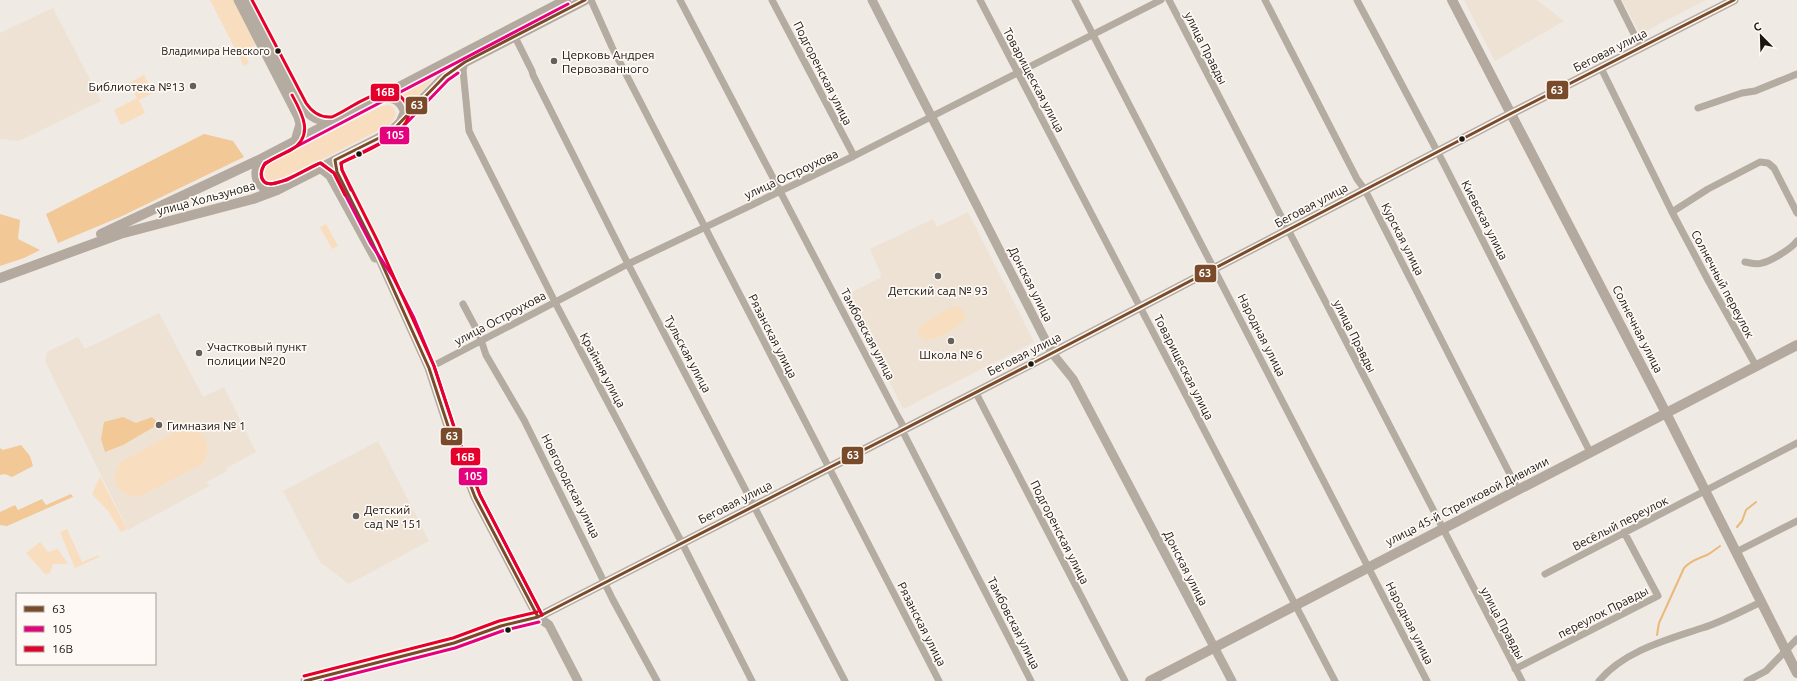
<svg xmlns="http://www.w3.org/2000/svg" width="1797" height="681" font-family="Ubuntu,sans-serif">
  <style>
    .built { fill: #eee2d4 }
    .green { fill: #f8ddbf }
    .forest { fill: #f1c896 }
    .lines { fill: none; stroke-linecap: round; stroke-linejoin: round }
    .stream { stroke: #eab97a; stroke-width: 2 }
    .minor { stroke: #b4aba1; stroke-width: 7 }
    .tertiary { stroke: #b4aba1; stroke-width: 9 }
    .secondary { stroke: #b4a99e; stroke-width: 10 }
    .bus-1-casing { stroke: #fef9f4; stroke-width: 6 }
    .bus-2-casing { stroke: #fef9f4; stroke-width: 6 }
    .bus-3-casing { stroke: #fef9f4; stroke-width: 6 }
    .bus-1 { stroke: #7a4b2a; stroke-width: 3 }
    .bus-2 { stroke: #e5007d; stroke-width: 3 }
    .bus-3 { stroke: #e4002b; stroke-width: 3 }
    .bus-dot { fill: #1a1612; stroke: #fef9f4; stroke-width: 1.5 }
    .poi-dot { fill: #65605c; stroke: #fef9f4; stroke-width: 1.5 }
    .labels { text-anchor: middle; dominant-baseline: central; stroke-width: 3.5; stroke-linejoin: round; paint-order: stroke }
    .bus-label { font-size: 11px; fill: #1a1612; stroke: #fef9f4; text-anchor: end }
    .street-label { font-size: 12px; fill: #1a1612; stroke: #fef9f4 }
    .poi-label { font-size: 12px; fill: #1a1612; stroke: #fef9f4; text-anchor: start }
    .line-badge { stroke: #fef9f4; stroke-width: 1.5 }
    .badge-label { font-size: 11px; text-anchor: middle; font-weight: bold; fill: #fff }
  </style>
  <rect width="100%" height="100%" fill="#f0eae4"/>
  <path class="built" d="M1464,0H1537L1564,21L1495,61Z
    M1622,0H1706L1640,34Z
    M53,8L101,101L19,141L0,139V33Z
    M968,212L1034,342L903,409L846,295L880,278L881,274L870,249L933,219L937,227Z
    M159,313L203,397L224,387L256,452L226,468L227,471L207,482L209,486L128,530L45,361L47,352L78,337L85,349Z
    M378,441L429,541L349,584L320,562L283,491Z"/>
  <path class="green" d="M210,0H233L256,45L243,51L249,63L244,66Z
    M438,73L408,108L404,96L399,92Z
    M144,75L153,93L139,100L145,113L121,125L114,110L137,98L129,83Z
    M389,105L394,108L396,114L391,124L276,183C267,184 261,179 261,171L267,164L382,106Z
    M326,224L338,246L332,249L320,227Z
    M952,307H959L964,312L965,319C956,329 938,339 925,340L919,335V328L924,323Z
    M188,427C207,431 213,449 202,464L138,497C118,496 108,479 121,462L183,428Z
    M100,477L127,529L121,532L108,511L92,494Z
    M67,529L82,562L99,555V557L75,568L60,532Z
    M40,542L48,552L58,549L68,564H53L50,573L45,574L26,553Z"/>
  <path class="forest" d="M204,134L233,141L244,157L120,217L58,243L46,214Z
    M0,214L20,220L18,239L40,250L24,258L0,266Z
    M123,417L136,423L152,417L159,424L123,445L105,452L101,439L104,422Z
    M21,445L30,456L33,466L12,477L5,474L0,475V448L3,450Z
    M71,494L73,497L7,526L0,525V512L15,505L18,510L42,499L46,505Z"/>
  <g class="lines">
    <path class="stream" d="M1737,527L1742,521L1746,510L1756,502
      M1657,635L1659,623L1684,568C1691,560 1698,559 1707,555C1711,553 1716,549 1720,546"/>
    <path class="minor" d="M591,0L612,47L939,681
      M680,0L897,415L902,424V430L1031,681
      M772,0L854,156
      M980,0L1335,681
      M1075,0L1427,681
      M1169,0L1522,681
      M1265,0L1357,179L1365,190L1518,490
      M1357,0L1445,166L1590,452
      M1617,0L1641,48
      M515,37L532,71L533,75L628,264L845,681
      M465,62L463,70L469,131L558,308L682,543L752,681
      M1601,68L1672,212L1709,282L1756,366
      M1698,108L1742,93L1755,91L1797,74
      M1672,212L1708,189L1760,162L1768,163L1774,168L1797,213
      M1745,262C1751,263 1756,265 1762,263C1771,261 1791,249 1797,241
      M463,304L479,334L486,355L524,420L613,600L657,681
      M429,368L628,264L854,156L1161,0
      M976,393L1125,681
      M1736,552L1797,521
      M1545,574L1797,443
      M1515,669L1658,596L1624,532
      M1599,681C1624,651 1666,640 1702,628C1722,622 1742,611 1761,602
      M1747,681L1766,671L1797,639"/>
    <path class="tertiary" d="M238,0L298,117L300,124L295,141
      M246,0L302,106C311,119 317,120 332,122
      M872,0L1052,353L1073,379L1082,396L1232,681
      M335,160L337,172L373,244L429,368L450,432L475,497L538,617L549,625L578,681
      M320,168L330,176L375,258
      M305,681L454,643L501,626L538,617L1037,361L1512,113L1734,0"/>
    <path class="secondary" d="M1452,0L1666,413L1797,673
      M383,96C395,98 401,100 405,112L401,121
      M261,159C256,169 253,178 263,187L277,190
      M101,234L261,159L566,0
      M0,278L120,234L253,199L277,190L391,132L445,76L465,62L585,0
      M1150,681L1797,345"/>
    <defs>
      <path id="bus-1" d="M538,617L475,497L450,432L429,368L373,244L337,172L335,160L391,132L445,76L465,62L585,0
        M305,681L454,643L501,626L538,617L1037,361L1512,113L1734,0"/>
      <path id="bus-2" d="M351,190L342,170L341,163L394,136L448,80L458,73
        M542,615L480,495L455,430L434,366L414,318L393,277L371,244L334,173L320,163L287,180L271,184L266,183C259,177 261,171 265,163L568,4
        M325,681L455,648L502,631L539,622"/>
      <path id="bus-3" d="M252,0L306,103C312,112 321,118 332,117C348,110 363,97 381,93C388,91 398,93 403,99C429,129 360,153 341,163L342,170L378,242L434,366L455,430L480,495L542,615
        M292,95C302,113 315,136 291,150C282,155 272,158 264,165C262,168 261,171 261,174C262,201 311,164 321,163L334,173L345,195
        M304,676L453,638L499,621L537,612"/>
    </defs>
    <use href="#bus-1" class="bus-1-casing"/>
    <use href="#bus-2" class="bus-2-casing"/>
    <use href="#bus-3" class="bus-3-casing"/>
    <use href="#bus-1" class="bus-1"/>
    <use href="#bus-2" class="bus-2"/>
    <use href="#bus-3" class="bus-3"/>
  </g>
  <g class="bus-dot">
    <circle cx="278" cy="51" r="3.5"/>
    <circle cx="1462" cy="139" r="3.5"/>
    <circle cx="359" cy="154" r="3.5"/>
    <circle cx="1031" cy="364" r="3.5"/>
    <circle cx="508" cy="630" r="3.5"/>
  </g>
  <g class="poi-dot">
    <circle cx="554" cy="61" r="4"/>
    <circle cx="193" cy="86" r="4"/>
    <circle cx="938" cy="276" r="4"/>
    <circle cx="951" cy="341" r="4"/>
    <circle cx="199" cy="353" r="4"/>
    <circle cx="159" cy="425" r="4"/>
    <circle cx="356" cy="516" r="4"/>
  </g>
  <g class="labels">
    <g class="bus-label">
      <text x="270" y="51">Владимира Невского</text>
    </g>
    <g class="street-label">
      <text transform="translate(1206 48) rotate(63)">улица Правды</text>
      <text transform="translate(1610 50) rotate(-27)">Беговая улица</text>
      <text transform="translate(823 73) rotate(63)">Подгоренская улица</text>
      <text transform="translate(1034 80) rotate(62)">Товарищеская улица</text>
      <text transform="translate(791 174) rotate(-25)">улица Остроухова</text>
      <text transform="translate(206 198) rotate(-15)">улица Хользунова</text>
      <text transform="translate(1311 205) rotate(-28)">Беговая улица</text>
      <text transform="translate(1485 220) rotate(63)">Киевская улица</text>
      <text transform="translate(1403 239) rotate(63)">Курская улица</text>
      <text transform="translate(1031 284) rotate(63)">Донская улица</text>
      <text transform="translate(1723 284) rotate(62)">Солнечный переулок</text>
      <text transform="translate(500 318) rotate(-28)">улица Остроухова</text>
      <text transform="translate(1638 329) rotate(63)">Солнечная улица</text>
      <text transform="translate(868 334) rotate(62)">Тамбовская улица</text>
      <text transform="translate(1262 335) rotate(63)">Народная улица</text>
      <text transform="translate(773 336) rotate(63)">Рязанская улица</text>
      <text transform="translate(1355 336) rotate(63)">улица Правды</text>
      <text transform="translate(688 354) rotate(62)">Тульская улица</text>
      <text transform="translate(1024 354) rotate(-27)">Беговая улица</text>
      <text transform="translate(1184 367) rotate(63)">Товарищеская улица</text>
      <text transform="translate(603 370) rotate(62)">Крайняя улица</text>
      <text transform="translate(571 486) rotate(63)">Новгородская улица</text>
      <text transform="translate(1467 501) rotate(-27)">улица 45-й Стрелковой Дивизии</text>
      <text transform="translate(735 502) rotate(-27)">Беговая улица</text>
      <text transform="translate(1620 523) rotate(-27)">Весёлый переулок</text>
      <text transform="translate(1060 532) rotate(63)">Подгоренская улица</text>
      <text transform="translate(1186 568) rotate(63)">Донская улица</text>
      <text transform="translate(1603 612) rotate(-27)">переулок Правды</text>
      <text transform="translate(1014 623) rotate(63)">Тамбовская улица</text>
      <text transform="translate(1410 623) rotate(63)">Народная улица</text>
      <text transform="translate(1503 623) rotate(62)">улица Правды</text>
      <text transform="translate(922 624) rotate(63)">Рязанская улица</text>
    </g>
    <g class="poi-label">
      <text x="562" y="54">Церковь Андрея<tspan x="562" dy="14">Первозванного</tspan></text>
      <text x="185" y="86" text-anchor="end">Библиотека №13</text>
      <text x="938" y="290" text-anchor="middle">Детский сад № 93</text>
      <text x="207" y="346">Участковый пункт<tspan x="207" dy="14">полиции №20</tspan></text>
      <text x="951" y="354" text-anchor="middle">Школа № 6</text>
      <text x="167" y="425">Гимназия № 1</text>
      <text x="364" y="509">Детский<tspan x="364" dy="14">сад № 151</tspan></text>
    </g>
  </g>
  <g class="line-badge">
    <rect x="1546" y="80" width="23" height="20" rx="4" fill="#7a4b2a"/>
    <rect x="370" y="83" width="30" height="19" rx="4" fill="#e4002b"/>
    <rect x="405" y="96" width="23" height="19" rx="4" fill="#7a4b2a"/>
    <rect x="379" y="126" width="31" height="19" rx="4" fill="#e5007d"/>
    <rect x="1194" y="264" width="23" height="19" rx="4" fill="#7a4b2a"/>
    <rect x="440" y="427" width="23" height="19" rx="4" fill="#7a4b2a"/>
    <rect x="841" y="446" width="23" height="19" rx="4" fill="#7a4b2a"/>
    <rect x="450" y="447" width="31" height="19" rx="4" fill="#e4002b"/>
    <rect x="458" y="467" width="30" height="19" rx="4" fill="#e5007d"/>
  </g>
  <g class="badge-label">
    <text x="1557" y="94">63</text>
    <text x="385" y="96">16В</text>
    <text x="417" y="109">63</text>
    <text x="395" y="139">105</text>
    <text x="1205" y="277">63</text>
    <text x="452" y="440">63</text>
    <text x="853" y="459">63</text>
    <text x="465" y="461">16В</text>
    <text x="473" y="480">105</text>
  </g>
  <rect x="16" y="593" width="140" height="72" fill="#fef9f4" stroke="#a39e9a"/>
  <rect x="24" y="606" width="20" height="6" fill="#7a4b2a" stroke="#a39e9a"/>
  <text x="52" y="613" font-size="12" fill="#1a1612">63</text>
  <rect x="24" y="626" width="20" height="6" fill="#e5007d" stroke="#a39e9a"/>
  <text x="52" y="633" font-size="12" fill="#1a1612">105</text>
  <rect x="24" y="646" width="20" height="6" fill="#e4002b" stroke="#a39e9a"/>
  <text x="52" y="653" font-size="12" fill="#1a1612">16В</text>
  <g transform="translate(1761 36) rotate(337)" stroke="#fef9f4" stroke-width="3" paint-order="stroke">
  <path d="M0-3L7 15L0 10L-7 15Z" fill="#1a1612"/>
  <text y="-6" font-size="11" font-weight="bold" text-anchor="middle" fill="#1a1612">С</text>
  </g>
</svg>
